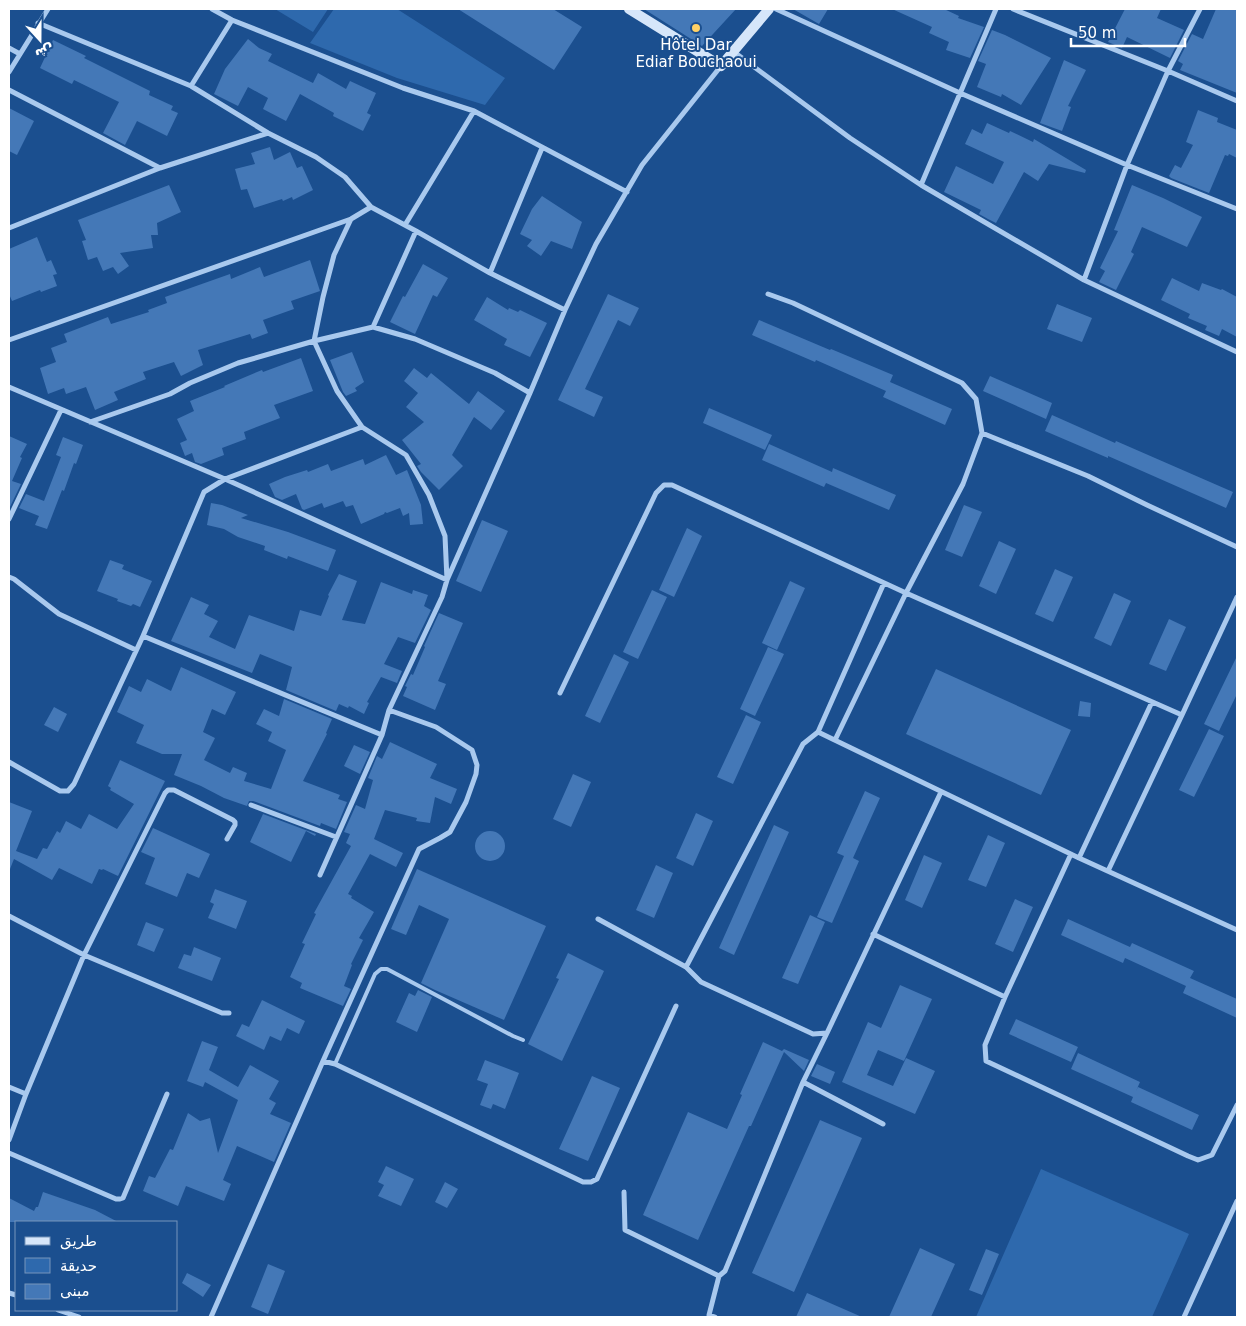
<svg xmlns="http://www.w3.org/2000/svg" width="1246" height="1326" font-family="'DejaVu Sans',Cairo,sans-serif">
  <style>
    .green { fill: #2e69ad }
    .building { fill: #4478b7 }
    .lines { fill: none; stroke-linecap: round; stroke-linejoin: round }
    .lane { stroke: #a9c9ee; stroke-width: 4 }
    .street { stroke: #a9c9ee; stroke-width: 5 }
    .secondary { stroke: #d6e6fa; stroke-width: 10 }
    .poi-dot { fill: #ffd166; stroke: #1b4f8f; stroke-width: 2 }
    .labels { text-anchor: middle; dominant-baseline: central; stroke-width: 4; stroke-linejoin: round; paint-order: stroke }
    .poi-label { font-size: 15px; fill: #fff; stroke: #1b4f8f }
  </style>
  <rect width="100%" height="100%" fill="#1b4f8f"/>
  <path class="green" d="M275,9H328L313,32Z
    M334,9H397L505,78L485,105L397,78L310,43Z
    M1041,1169L1189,1234L1152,1317H976Z"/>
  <path class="building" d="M458,9H553L582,27L554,70Z
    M644,9H736L702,46Z
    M793,9H828L819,24Z
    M892,9H944L959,16L958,18L984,27L970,58L946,50L949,42L929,33L932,27Z
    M1125,9H1161L1157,18L1184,30L1170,58L1127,37L1122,48L1108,42Z
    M1216,9H1237V93L1180,70L1183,64L1178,61L1192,34L1203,39Z
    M992,30L1005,35L1051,58L1021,105L1002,94L1001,97L977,87L986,64L978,61Z
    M248,39L259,48L272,54L268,61L313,83L318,73L346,89L350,81L376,93L367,113L371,115L363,131L333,116L334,113L300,94L286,121L263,109L268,98L248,87L238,106L214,94L225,69Z
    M53,40L86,56L84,58L150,91L149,95L173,106L171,110L178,113L167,136L137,121L125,145L103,133L119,102L74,80L72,84L40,68Z
    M1064,60L1086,70L1068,106L1071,107L1062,131L1040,123Z
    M9,108L34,121L17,155L9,151Z
    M1198,110L1218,118L1217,122L1237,130V158L1229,154L1228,156L1225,155L1209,193L1171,178L1169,176L1175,165L1181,168L1193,145L1186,142Z
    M987,123L1009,133L1010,131L1033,142L1034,139L1086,170L1085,173L1049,164L1038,181L1024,172L996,223L988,219L979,214L981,210L944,192L956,166L993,184L1004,162L965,144L972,129L982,134Z
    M270,147L274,160L290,152L297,168L302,166L313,190L293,200L292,197L283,201L282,199L254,208L247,189L241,190L235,169L255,164L251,153Z
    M169,185L181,212L157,223L158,235H151L153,248L120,253L129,266L118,274L113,267L103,271L97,257L88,260L82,241L86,240L78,220Z
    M1132,185L1163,198L1202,217L1187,247L1142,227L1131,252L1134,254L1116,290L1099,282L1105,271L1100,268L1118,231L1114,230Z
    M542,196L582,222L572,249L551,241L541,256L527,246L532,240L520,234L532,209Z
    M37,237L47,262L51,260L57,274L53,275L57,286L41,292L40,290L12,301L9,294V249Z
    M310,260L320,291L291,301L294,309L263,320L268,333L252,339L250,334L198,350L203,365L181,376L174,362L143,372L146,379L114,392L118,400L95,410L86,387L66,394L64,388L48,394L40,368L56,362L51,348L67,342L64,334L108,317L111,324L149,312L148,310L167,303L165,297L230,274L231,279L260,267L264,277Z
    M423,264L448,278L437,297L433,295L415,334L390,322L403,296L405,297Z
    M1172,278L1199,291L1202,283L1221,290L1222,289L1237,297V337L1222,329L1219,336L1205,330L1207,326L1188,318L1190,314L1161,300Z
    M608,294L639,308L630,326L618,320L585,389L603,397L594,417L558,400Z
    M487,297L508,310L509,308L518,312L520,310L547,323L530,357L504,345L507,339L474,320Z
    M1057,304L1092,318L1082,342L1047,329Z
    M759,320L830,350L831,349L893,375L890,382L952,409L945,425L883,397L886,391L816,360L815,362L752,335Z
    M352,352L364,382L355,388L357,391L346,396L343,392L330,360Z
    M301,358L313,391L274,405L280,418L244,432L246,439L222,448L224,455L201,464L195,462L192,453L185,456L180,443L187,440L177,419L194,411L190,401L225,387L224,386L262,370L263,372Z
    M414,368L427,378L431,373L469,404L478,391L505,411L491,430L474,417L452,455L463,466L439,490L421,472L417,466L421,464L402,440L424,422L406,407L418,393L404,381Z
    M990,376L1052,403L1046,419L983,391Z
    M709,408L772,435L765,450L703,423Z
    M1052,415L1115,443L1116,441L1233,492L1226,508L1108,456V458L1045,431Z
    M9,436L27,444L20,457L22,458L12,481L21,484L9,509Z
    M63,437L83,445L76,464L74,463L64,491L62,490L47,529L35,525L39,516L19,508L26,494L44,501L61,457L56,455Z
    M769,444L832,472L833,468L896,495L889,510L826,483L824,487L762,460Z
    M386,455L396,475L407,470L421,505L423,524L410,525L409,513L403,516L400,508L387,513L385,512L384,514L361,524L353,505L346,507L343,501L324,508L322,503L304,510L302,509L296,494L282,500L275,497L269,484L285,477L307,470L308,472L328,464L331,471L363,459L365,465Z
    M211,503L222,505L248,515L241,518L288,532L336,550L328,571L288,556L287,559L264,550L265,546L238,537L224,529L207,525Z
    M964,505L982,512L962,557L945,550Z
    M482,520L508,531L481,592L456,581Z
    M687,528L702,536L674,597L659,590Z
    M999,541L1016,549L996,594L979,586Z
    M110,560L124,565L122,569L152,581L140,607L133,604L131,606L117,601L118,599L97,591Z
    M1055,569L1073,577L1053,622L1035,614Z
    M339,574L357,581L342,620L365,624L381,582L412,594L413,590L428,595L424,606L431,610L415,643L398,637L384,664L402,671L397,683L381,677L367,702L369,703L364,714L349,706L348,708L339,704L336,711L286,690L292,667L260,654L252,673L171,641L191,597L209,605L204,614L218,621L209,637L235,649L249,615L294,631L300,610L321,616L329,596L328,595Z
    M790,581L805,588L777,650L762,643Z
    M652,590L667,597L638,659L623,652Z
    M1114,593L1131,601L1111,646L1094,638Z
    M439,613L463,623L438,681L446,684L435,710L403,696L407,687L405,686L411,674L413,675L425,647L424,646Z
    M1169,619L1186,627L1166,671L1149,664Z
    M768,647L784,654L755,716L740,709Z
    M614,654L629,662L600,723L585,716Z
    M1237,656V694L1219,731L1204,724Z
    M181,667L236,692L225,715L212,709L203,732L215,738L204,760L230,773L233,767L247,773L244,781L271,789L286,750L268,741L272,732L256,724L264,709L279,716L284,699L332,719L326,733L327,734L303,781L340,795L338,799L347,802L336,829L321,823L320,826L253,801H249L247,806L224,798L201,786L174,775L182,754H162L136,743L144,725L117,712L129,686L141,692L147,679L171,691Z
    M936,669L1071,730L1041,795L906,734Z
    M1080,701L1091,703L1090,717L1078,716Z
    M54,707L67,714L58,732L44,725Z
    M746,715L761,722L733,784L717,777Z
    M1209,729L1224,736L1194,797L1179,790Z
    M390,742L437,764L430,778L457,789L451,804L435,797L430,823L416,821L417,818L385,810L374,839L403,853L396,867L370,854L348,894L352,896L351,898L374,912L359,938L363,940L351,964L352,965L344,986L351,989L343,1006L300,988L302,983L290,977L305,944L302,943L316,914L314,913L351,846L346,843L350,834L344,832L356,805L365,809L373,780L368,778L377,756L382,759Z
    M354,745L370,752L360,774L344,766Z
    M120,760L165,781L118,876L103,869L102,870L99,869L92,884L59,868L52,880L14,859L10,869L9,868V802L32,811L16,851L37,859L43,848L47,849L57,831L60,833L66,821L81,829L89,814L117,829L134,804L110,790L111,788L108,786Z
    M573,774L591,782L571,827L553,819Z
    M865,791L880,798L853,858L859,861L832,923L817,917L844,856L837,853Z
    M696,813L713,821L693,866L676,858Z
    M263,814L316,834L315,836L306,831L291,862L250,842Z
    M774,825L789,832L734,955L719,948Z
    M153,828L210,854L199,878L187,873L177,897L145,884L155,858L141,852Z
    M475 846a15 15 0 1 1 30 0a15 15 0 1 1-30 0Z
    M988,835L1005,843L986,887L968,880Z
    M924,855L942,863L922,908L905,900Z
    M656,865L673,873L654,918L636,910Z
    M417,869L546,926L504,1020L435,990L421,983L449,919L419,905L406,935L391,929Z
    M215,889L247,901L236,929L208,918L214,904L210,902Z
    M1015,899L1033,907L1013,952L995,944Z
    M810,915L825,922L798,984L782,978Z
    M1068,919L1130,947L1132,943L1194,971L1190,978L1237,999V1018L1183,993L1186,986L1125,958L1123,963L1061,935Z
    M146,922L164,929L154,952L137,945Z
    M194,947L221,958L212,981L178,968L184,954L191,956Z
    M568,953L604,971L562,1061L528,1044L559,979L556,978Z
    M900,985L932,999L904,1061L878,1050L867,1075L893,1086L906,1058L935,1071L915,1114L842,1082L868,1022L881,1028Z
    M418,990L432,997L417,1032L396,1022L409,993L415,996Z
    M262,1000L305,1021L299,1034L287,1028L281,1041L270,1036L264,1050L236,1036L242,1024L249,1027Z
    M1016,1019L1078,1047L1071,1062L1009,1034Z
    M202,1041L218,1047L209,1070L238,1087L250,1065L279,1081L269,1099L276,1103L270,1114L291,1123L274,1162L237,1146L223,1180L231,1184L224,1201L186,1186L178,1206L143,1191L149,1176L155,1178L170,1149L173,1150L188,1113L200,1121L210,1118L218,1153L238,1100L205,1082L203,1087L187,1081Z
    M763,1042L782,1051L784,1049L809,1060L804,1071L784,1052L751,1126H749L698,1240L643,1215L688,1112L727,1129L742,1095L740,1094Z
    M1078,1053L1140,1082L1136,1091L1138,1087L1199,1115L1192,1130L1131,1102L1133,1097L1071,1069Z
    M485,1060L519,1073L505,1109L493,1104L491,1109L480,1105L488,1084L477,1080Z
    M817,1064L835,1072L830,1084L811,1076Z
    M592,1076L620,1088L588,1161L559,1149Z
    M820,1120L862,1138L794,1292L752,1273Z
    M386,1166L414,1179L401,1206L378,1196L384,1185L378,1182Z
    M445,1182L458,1189L447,1208L435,1202Z
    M43,1192L95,1210L118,1222H9V1198L34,1211L36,1207H38Z
    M920,1248L955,1264L931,1317H889Z
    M986,1249L999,1254L982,1295L969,1290Z
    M268,1264L285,1271L268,1314L251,1307Z
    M187,1273L211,1285L203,1297L182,1283Z
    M807,1293L862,1317H796Z"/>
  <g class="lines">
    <path class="lane" d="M335,1064L375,974L381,969H387L513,1036L523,1040"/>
    <path class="street" d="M212,9L232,20L403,88L474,111L627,192
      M776,9L960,93L1127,165L1237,209
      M1013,9L1168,71L1237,101
      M38,23L191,86L268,133L316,157L345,177L371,207L416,231L490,273L565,310
      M9,48L20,54
      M734,52L850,138L921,185L1084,280L1237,352
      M9,72L48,9
      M191,86L232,20
      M9,90L160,168
      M921,185L996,9
      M405,225L474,111
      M9,228L160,168L268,133
      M490,273L542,148
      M1084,280L1127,165L1168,71L1200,9
      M768,294L793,303L962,383L976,399L982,433
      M373,327L416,231
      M9,340L351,219L371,207
      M9,387L225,479L447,580L445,536L429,495L406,455L362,427L337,391L314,341L323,297L334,255L351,219
      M90,422L170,394L190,383L238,363L314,341L373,327L415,339L495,373L530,393
      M9,519L61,410
      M9,577L14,579L59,614L136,650
      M143,636L382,735
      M560,693L656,493L664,485H672L906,593L835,740
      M1182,715L1237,597
      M818,732L884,583
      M9,762L60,791H68L74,784L143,636L204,492L225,479L362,427
      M251,805L336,837
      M1071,854L1005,997L985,1045L986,1061L1188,1156L1198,1160L1212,1155L1237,1105
      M1079,858L1152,702
      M1108,871L1182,715L906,593L963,484L982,433L1088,476L1147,505L1237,547
      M320,875L382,735L389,710L442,597L447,580L530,393L565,310L596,244L642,165L721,66
      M9,916L84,955L222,1013H229
      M598,919L686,967L701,982L813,1034L827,1033L941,792
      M873,934L1005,997
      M686,967L803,744L818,732L1079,858L1237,930
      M323,1061L335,1064L583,1182H591L597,1179L676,1006
      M803,1082L883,1124
      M9,1087L26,1094
      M9,1140L26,1094L84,955L165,793L168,790H174L233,820L235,822V825L227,839
      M9,1153L116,1199H120L123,1198L167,1094
      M624,1192L625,1230L719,1276
      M9,1293L16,1295
      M58,1310L79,1317
      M211,1317L323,1061L419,849L440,838L450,832L466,802L476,774L477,765L472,750L436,727L389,710
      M715,1317L709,1315L719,1276L725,1271L803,1082L827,1033
      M1184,1317L1237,1201"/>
    <path class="secondary" d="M629,9L721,66L769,9"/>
  </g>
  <circle class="poi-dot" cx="696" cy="28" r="5"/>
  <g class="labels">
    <g class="poi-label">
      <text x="696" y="45">Hôtel Dar<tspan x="696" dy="17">Ediaf Bouchaoui</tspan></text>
    </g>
  </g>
  <rect width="1246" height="1326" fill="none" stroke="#ffffff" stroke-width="20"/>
  <rect x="15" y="1221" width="162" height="90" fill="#1b4f8f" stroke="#7695bc"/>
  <rect x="25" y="1237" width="25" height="8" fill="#d6e6fa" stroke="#7695bc"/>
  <text x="60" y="1246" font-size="15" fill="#ffffff">طريق</text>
  <rect x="25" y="1258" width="25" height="15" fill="#2e69ad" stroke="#7695bc"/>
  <text x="60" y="1271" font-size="15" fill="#ffffff">حديقة</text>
  <rect x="25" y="1284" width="25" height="15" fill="#4478b7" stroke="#7695bc"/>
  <text x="60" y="1296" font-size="15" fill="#ffffff">مبنى</text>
  <g transform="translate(40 40) rotate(159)" stroke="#1b4f8f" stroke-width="4" paint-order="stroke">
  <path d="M0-4L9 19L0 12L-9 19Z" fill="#ffffff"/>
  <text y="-8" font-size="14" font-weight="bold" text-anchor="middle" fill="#ffffff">ش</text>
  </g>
  <path d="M1071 38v8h114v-8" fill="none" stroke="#ffffff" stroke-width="2.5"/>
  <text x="1078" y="38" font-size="15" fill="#ffffff" stroke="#1b4f8f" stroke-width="4" paint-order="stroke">50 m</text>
</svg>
